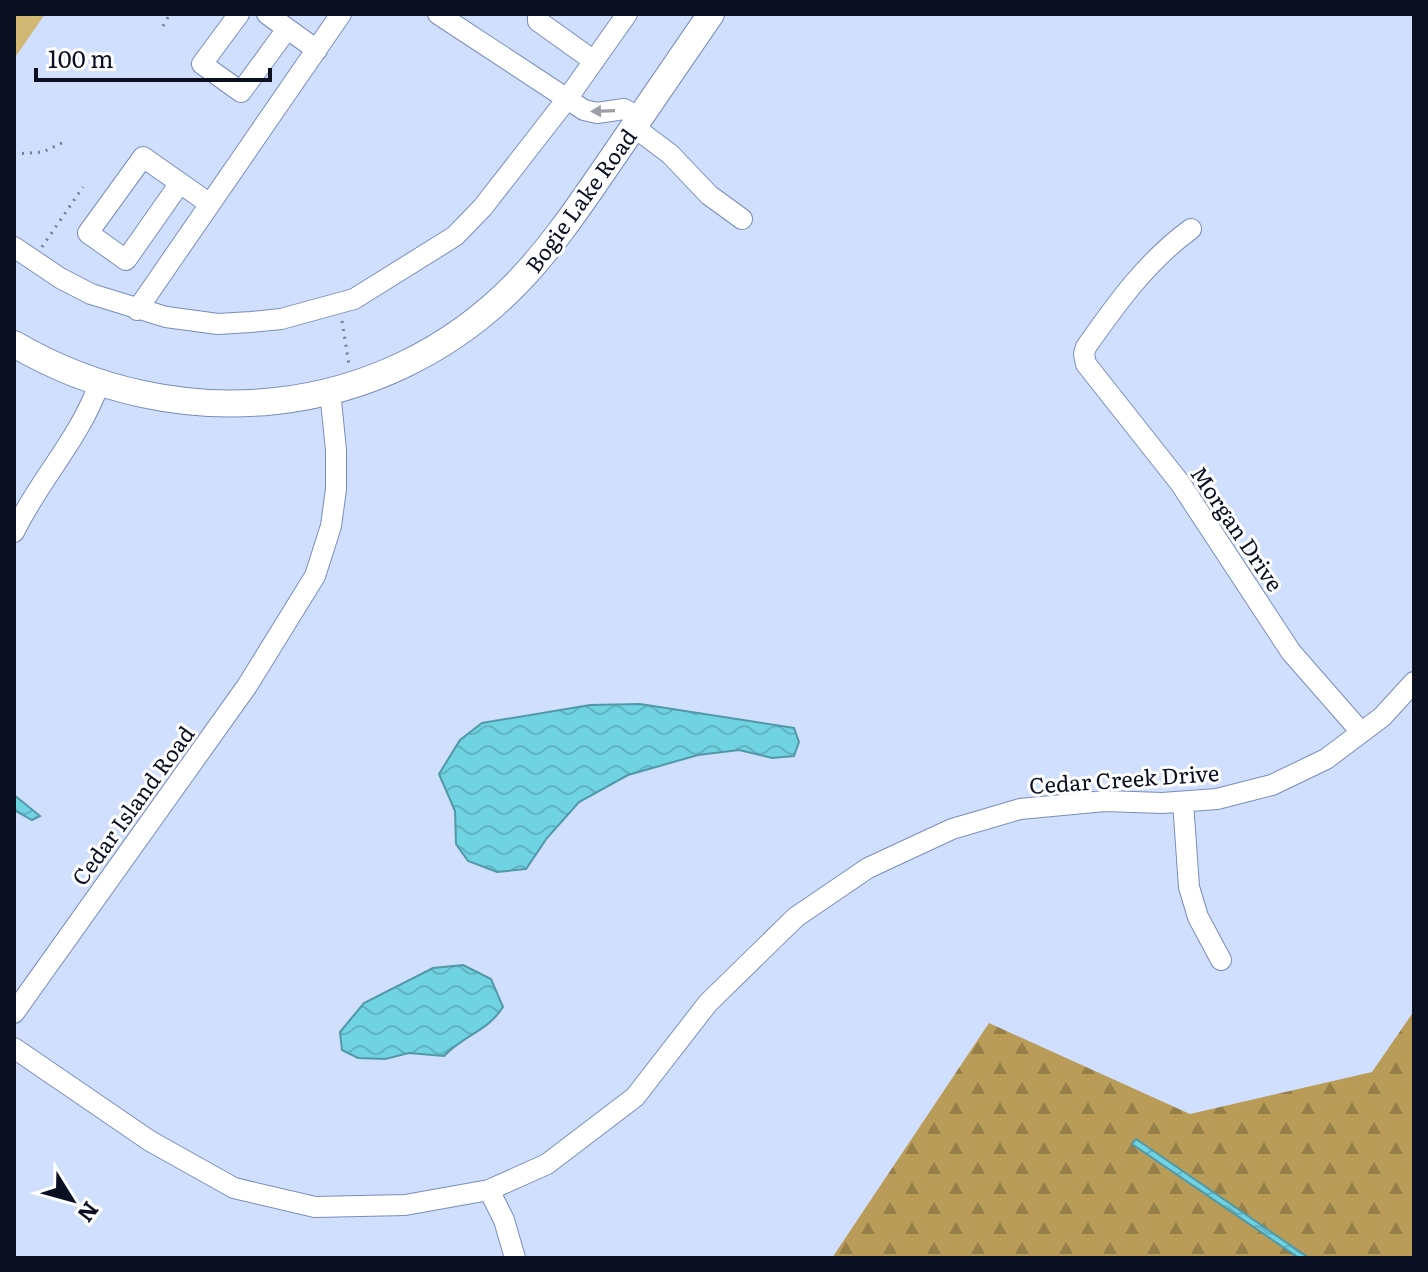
<svg xmlns="http://www.w3.org/2000/svg" width="1428" height="1272" font-family="Literata,serif">
  <style>
    .green { fill: #d3b775 }
    .forest { fill: url(#forest-firs) }
    .water { fill: url(#water-waves); stroke: #5198a8; stroke-width: 2 }
    .lines { fill: none; stroke-linecap: round; stroke-linejoin: round }
    .minor-casing { stroke: #798dbd; stroke-width: 22 }
    .major-casing { stroke: #798dbd; stroke-width: 28 }
    .path { stroke: #737e96; stroke-width: 3; stroke-dasharray: 2 6; stroke-linecap: butt }
    .minor { stroke: #fff; stroke-width: 20 }
    .major { stroke: #fff; stroke-width: 26 }
    .oneway { fill: #9d9fa7 }
    .labels { text-anchor: middle; dominant-baseline: central; stroke-width: 6; stroke-linejoin: round; paint-order: stroke }
    .street-label { font-size: 22px; fill: #0a1022; stroke: #fff }
  </style>
  <defs>
    <pattern id="forest-firs" width="22" height="20" patternUnits="userSpaceOnUse" patternTransform="scale(2)"><rect width="22" height="20" fill="#b99c57"/><path d="M5 1l3.5 6h-7zM16 11l3.5 6h-7z" fill="#957e48"/></pattern>
    <pattern id="water-waves" width="16" height="10" patternUnits="userSpaceOnUse" patternTransform="scale(2)"><rect width="16" height="10" fill="#70d3e1"/><path d="M0 5q4-4 8 0t8 0" fill="none" stroke="#60b4c1"/></pattern>
  </defs>
  <rect width="100%" height="100%" fill="#d1dffe"/>
  <path class="green" d="M14,14H45L14,59Z"/>
  <path class="forest" d="M1414,1011V1258H832L989,1023L1190,1114L1372,1072Z"/>
  <path class="water" d="M640,704L794,728L799,742L794,756L772,758L739,750L698,755L628,775L579,802L547,838L526,869L497,872L468,861L456,844L455,811L439,774L460,740L482,723L590,705Z
    M14,795L40,816L32,820L14,810Z
    M463,965L491,979L503,1007C487,1032 465,1034 444,1056L409,1053L385,1059L358,1058L342,1050L340,1032L364,1003L433,968Z
    M1136,1139L1309,1258H1299L1132,1144Z"/>
  <g class="lines">
    <defs>
      <path id="minor" d="M239,14L202,64L241,92L287,29
        M267,14L317,50
        M438,14L584,110L597,113L624,109L640,118
        M538,14V21L594,61
        M634,127L670,154L709,195L742,219
        M180,183L126,260L88,233L143,157L210,204
        M1191,229C1147,261 1117,303 1086,347L1084,354L1086,364L1180,483L1291,652L1361,732
        M14,247L60,278L91,294L166,317L218,324L251,322L281,319L354,299L455,236L483,207L567,99L627,14
        M137,310L341,14
        M14,532C39,480 80,438 99,384
        M1183,802L1189,887L1198,917L1221,960
        M14,1013L247,686L315,576L331,526L336,489V450L330,391
        M14,1048L150,1141L234,1188L315,1207L405,1205L489,1190L547,1164L635,1097L708,1003L796,917L868,868L952,829L1020,809L1105,801L1162,803L1217,799L1272,785L1326,759L1382,717L1414,682
        M489,1190L504,1220L515,1258"/>
      <path id="major" d="M14,344C177,439 382,421 516,284C554,245 584,199 615,154C647,107 679,61 711,14"/>
    </defs>
    <use href="#minor" class="minor-casing"/>
    <use href="#major" class="major-casing"/>
    <path class="path" d="M163,26L170,14
      M14,154L43,152L66,141
      M42,247L83,187
      M342,321L349,365"/>
    <use href="#minor" class="minor"/>
    <use href="#major" class="major"/>
  </g>
  <defs><path id="oneway-solid" d="M-6-.8H1V-3.2L6.5 0L1 3.2V.8H-6Z" transform="scale(2)"/></defs>
  <use class="oneway" href="#oneway-solid" transform="translate(603 111) rotate(178)"/>
  <g class="labels">
    <g class="street-label">
      <text transform="translate(580 200) rotate(-54)">Bogie Lake Road</text>
      <text transform="translate(1238 528) rotate(56)">Morgan Drive</text>
      <text transform="translate(1124 778) rotate(-4)">Cedar Creek Drive</text>
      <text transform="translate(132 805) rotate(-54)">Cedar Island Road</text>
    </g>
  </g>
  <rect width="1428" height="1272" fill="none" stroke="#0a1022" stroke-width="32"/>
  <g transform="translate(72 1200) rotate(127)" stroke="#ffffff" stroke-width="6" paint-order="stroke">
  <path d="M0-6L14 30L0 20L-14 30Z" fill="#0a1022"/>
  <text y="-12" font-size="22" font-weight="bold" text-anchor="middle" fill="#0a1022">N</text>
  </g>
  <path d="M36 68v12h234v-12" fill="none" stroke="#0a1022" stroke-width="4"/>
  <text x="48" y="68" font-size="24" fill="#0a1022" stroke="#ffffff" stroke-width="6" paint-order="stroke">100 m</text>
</svg>
